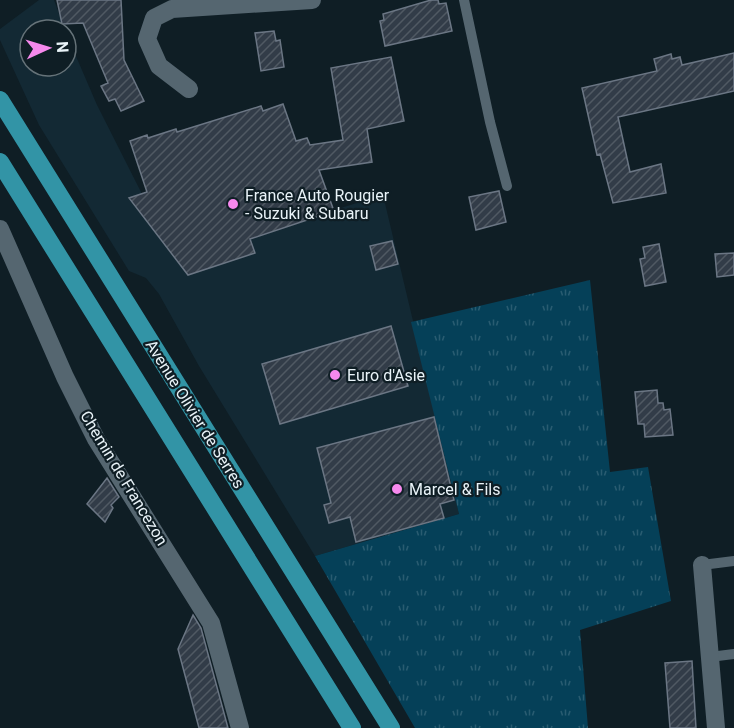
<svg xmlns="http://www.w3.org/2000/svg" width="734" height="728" font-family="Roboto,sans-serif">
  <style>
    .built { fill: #132934 }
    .grass { fill: url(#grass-tufts) }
    .building { fill: url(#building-hatch); stroke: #6b7684; stroke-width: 1.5 }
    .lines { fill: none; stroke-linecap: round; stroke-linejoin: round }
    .service { stroke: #556670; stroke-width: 10 }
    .minor { stroke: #556670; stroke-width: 18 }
    .primary { stroke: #3294a6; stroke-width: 18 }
    .poi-dot { fill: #f689ed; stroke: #0f1e25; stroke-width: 2 }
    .labels { text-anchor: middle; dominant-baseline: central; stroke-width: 4.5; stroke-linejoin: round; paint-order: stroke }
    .poi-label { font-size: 16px; fill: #e9f3f8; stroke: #0f1e25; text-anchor: start }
    .street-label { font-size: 16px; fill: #e9f3f8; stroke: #0f1e25 }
  </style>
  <defs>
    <pattern id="grass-tufts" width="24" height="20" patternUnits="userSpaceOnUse" patternTransform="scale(1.5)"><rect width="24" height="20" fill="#054058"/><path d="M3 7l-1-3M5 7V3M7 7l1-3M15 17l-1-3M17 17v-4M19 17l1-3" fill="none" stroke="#295c71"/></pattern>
    <pattern id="building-hatch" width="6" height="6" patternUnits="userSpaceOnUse" patternTransform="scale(1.5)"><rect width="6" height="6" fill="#323c48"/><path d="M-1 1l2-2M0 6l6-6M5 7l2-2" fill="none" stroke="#505963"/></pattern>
  </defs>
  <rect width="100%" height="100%" fill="#0f1e25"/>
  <path class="built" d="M39,0H54L65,30H30V66H66V33L97,105L142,194L307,138L334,210L383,195L459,514L315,556L199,366L159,294L146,278L129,271L39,125L0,40V29Z"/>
  <path class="grass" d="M590,280L610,472L648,467L671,601L580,630L588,728H415L315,556L459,514L411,322Z"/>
  <path class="building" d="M57,0H121L124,60L144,101L121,111L115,99L109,101L101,86L108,83L83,23L62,24Z
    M431,0H438L439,4L446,3L452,31L385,46L380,21L384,20L383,14Z
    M274,31L276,41L280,40L284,67L261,71L255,33Z
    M734,53V91L618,117L630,172L661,164L666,193L613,203L600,154L597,155L582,88L657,71L654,59L671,54L672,59L680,57L682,65Z
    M391,57L404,121L367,129L372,162L319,170L334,211L250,239L255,253L188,275L129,198L147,192L130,141L147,135L148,138L176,129L177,132L261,106L263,111L283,104L296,141L307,138L310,145L343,140L331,68Z
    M499,191L506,222L476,230L469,197Z
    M392,241L398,264L376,270L370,246Z
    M659,244L666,282L645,286L640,259L645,258L643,247Z
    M734,253V275L717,277L715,254Z
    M391,326L408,386L280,424L262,364Z
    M657,390L658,403H663L664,410L670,409L673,435L645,437L644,424H638L635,392Z
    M434,417L454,500L440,504L444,518L356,542L350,517L329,523L324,505L331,503L317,448Z
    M107,478L119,497L111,505L113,508L105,522L87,504Z
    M193,615L201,628L228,728H199L178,649Z
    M692,661L696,728H670L665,663Z"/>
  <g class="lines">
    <path class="service" d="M464,0L490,122L507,186
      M702,565L734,561
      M710,657L734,654"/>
    <path class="minor" d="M189,89L159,66L147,39L154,18L172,9L312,0
      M0,229L65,377L96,439L211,623L240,728
      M702,565L716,728"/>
    <path class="primary" d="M0,100L391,728
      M0,162L352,728"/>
  </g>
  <g class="poi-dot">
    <circle cx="233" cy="204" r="6"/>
    <circle cx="335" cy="375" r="6"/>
    <circle cx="397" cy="489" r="6"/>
  </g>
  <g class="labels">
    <g class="poi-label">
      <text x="245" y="195">France Auto Rougier<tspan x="245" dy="18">- Suzuki &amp; Subaru</tspan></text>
      <text x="347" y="375">Euro d'Asie</text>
      <text x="409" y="489">Marcel &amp; Fils</text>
    </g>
    <g class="street-label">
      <text transform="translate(195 414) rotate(58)">Avenue Olivier de Serres</text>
      <text transform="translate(124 478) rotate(59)">Chemin de Francezon</text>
    </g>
  </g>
  <g transform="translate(48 48) rotate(86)"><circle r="28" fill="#0f1e25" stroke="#667379" stroke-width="1.5"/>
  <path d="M0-4.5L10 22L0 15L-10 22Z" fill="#f689ed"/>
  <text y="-9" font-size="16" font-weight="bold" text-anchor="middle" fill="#e9f3f8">N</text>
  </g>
</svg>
